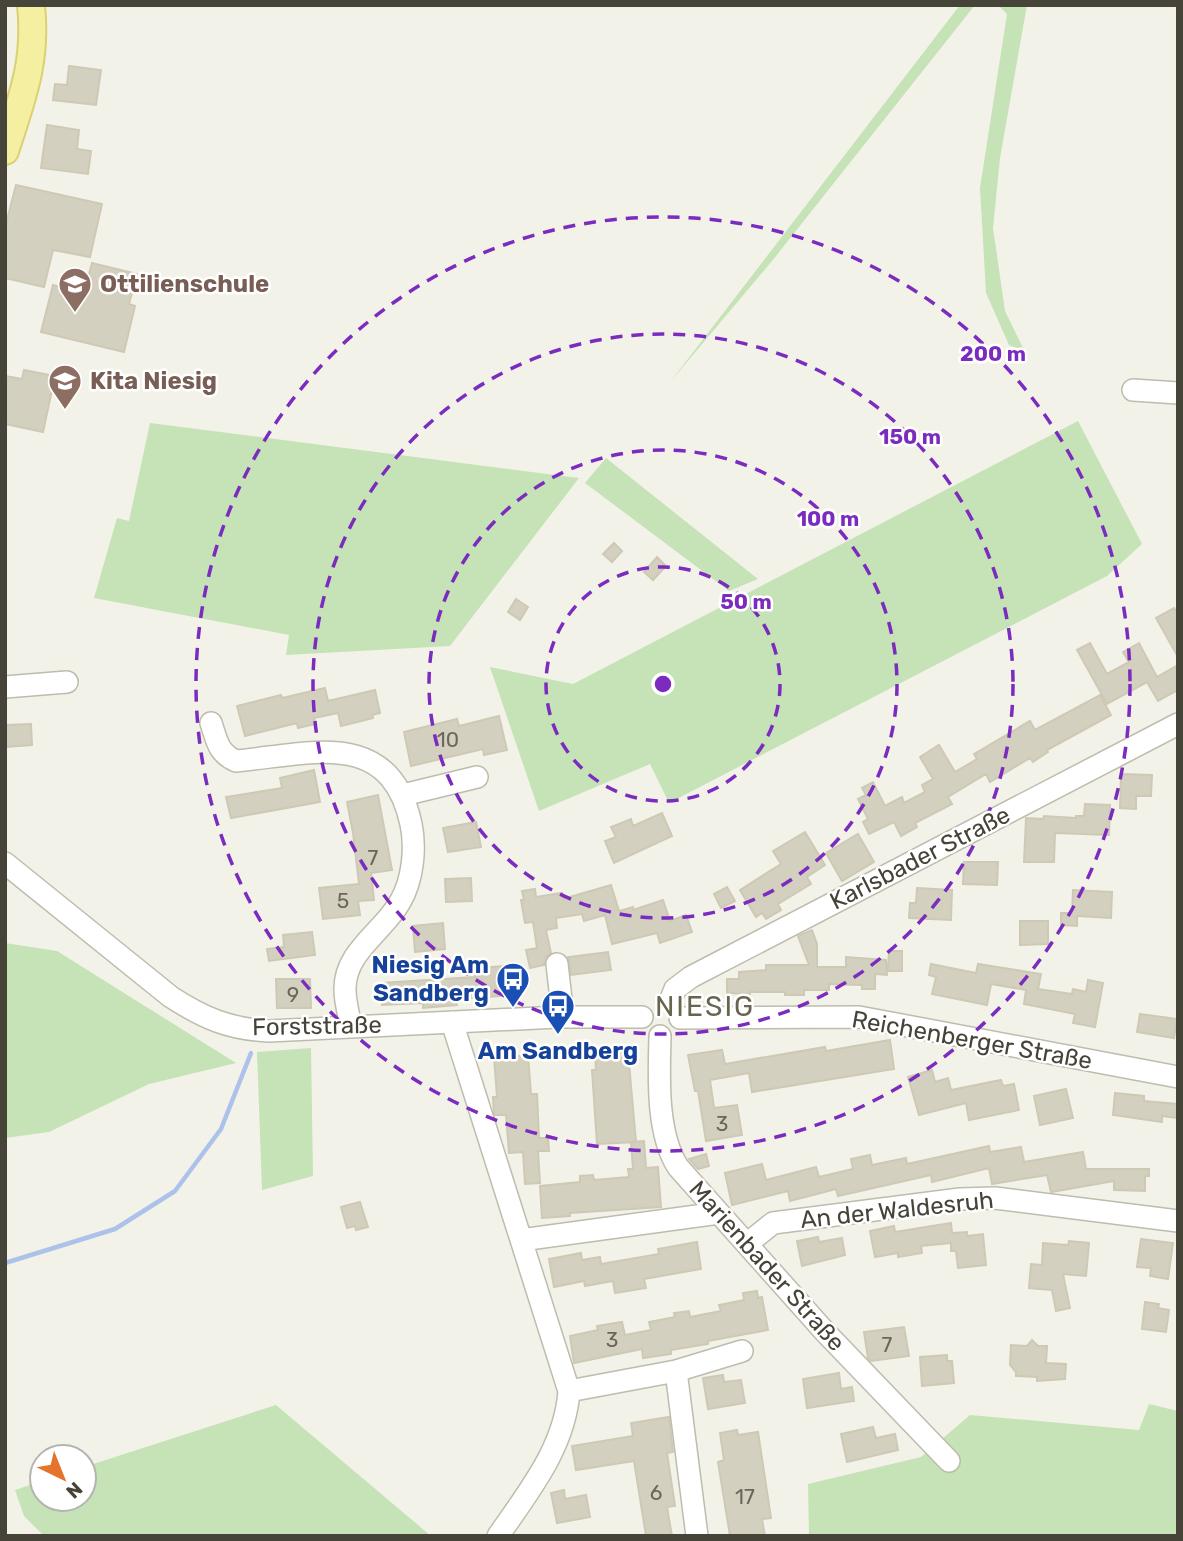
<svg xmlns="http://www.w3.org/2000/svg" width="1183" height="1541" font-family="Rubik,sans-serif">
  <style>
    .green { fill: #c5e3b6 }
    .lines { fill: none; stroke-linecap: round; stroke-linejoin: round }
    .stream { stroke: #acc2ea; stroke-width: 4.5 }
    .building { fill: #d4d0c0; stroke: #cec9b4; stroke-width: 2 }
    .minor-casing { stroke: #bebcad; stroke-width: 24 }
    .major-casing { stroke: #d9d172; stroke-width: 30 }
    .minor { stroke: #fff; stroke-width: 21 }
    .major { stroke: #f5f0a1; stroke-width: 26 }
    .ring { fill: none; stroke: #7b2cbf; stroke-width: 3.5; stroke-dasharray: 12 9 }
    .labels { text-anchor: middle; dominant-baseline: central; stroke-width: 5; stroke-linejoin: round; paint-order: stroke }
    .number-label { font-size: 21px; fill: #6a675a }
    .education-label { font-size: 24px; font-weight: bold; fill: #785e54; stroke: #fff; text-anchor: start }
    .street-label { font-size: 24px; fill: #464438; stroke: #fff }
    .transit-label { font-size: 24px; font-weight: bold; fill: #164399; stroke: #fff; text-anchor: end }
    .quarter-label { font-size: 28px; letter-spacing: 2px; fill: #686450; stroke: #fff }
    .centre { fill: #7b2cbf; stroke: #fff; stroke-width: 3.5 }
    .ring-label { font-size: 21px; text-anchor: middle; font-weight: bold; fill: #7b2cbf; stroke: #fff; stroke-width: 5; stroke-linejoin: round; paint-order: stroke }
  </style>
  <rect width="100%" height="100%" fill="#f3f2e9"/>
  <path class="green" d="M960,5H975L772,261L671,381Z
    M998,5H1027L1000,158L993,228L1005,311L1025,352L1009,345L986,293L980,188L1007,14Z
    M1078,421L1142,544L1107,576L669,803L650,764L539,811L490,667L573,684Z
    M150,423L579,478L450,646L286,655L289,635L94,598L117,518L129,521Z
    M606,458L758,579L729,591L585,483Z
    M5,943L57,951L236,1063L149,1084L49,1132L5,1138Z
    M311,1048L313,1176L262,1190L257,1052Z
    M1149,1404L1178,1411V1536H809L808,1484L921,1457L970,1415L1139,1430Z
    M276,1405L431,1536H44L24,1516L15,1490L42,1481V1499H84V1467Z"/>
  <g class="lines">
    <path class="stream" d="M5,1263L115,1229L175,1191L221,1129L251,1053"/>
  </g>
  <path class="building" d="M69,66L101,70L96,105L53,100L55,84L67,85Z
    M47,125L79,130L77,149L91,151L88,174L41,168Z
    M16,185L102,204L90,257L53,250L44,287L5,278V228Z
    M92,263L137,274L129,304L135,306L124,352L41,332L53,285L84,293Z
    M24,370L55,376L43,432L5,424V376L22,379Z
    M614,543L622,551L612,562L603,554Z
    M657,557L666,566L653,580L644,572Z
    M516,599L528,607L520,620L508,612Z
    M1174,608L1178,614V657L1156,618Z
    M1090,643L1107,674L1129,662L1123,652L1139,643L1157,677L1178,665V690L1158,701L1147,682L1107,704L1077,650Z
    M325,688L328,701L375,690L380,713L372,715L373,718L341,726L338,713L314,718L315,724L298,728L297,723L245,736L237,706L281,695L282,698Z
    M1100,695L1111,715L1047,750L1048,752L1033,762L1030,758L990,782L986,774L948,797L952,804L915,823L917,827L901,836L894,822L869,834L863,822L868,819L858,799L866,795L862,788L873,782L885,806L902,797L904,803L925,792L922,785L933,779L920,757L939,745L955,772L977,759L974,754L1030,721L1035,730Z
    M499,716L507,750L484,755L483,749L411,766L404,732L457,719L459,726Z
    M31,724L32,745L6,747L5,725Z
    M314,770L320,802L231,818L226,797L282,788L280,778Z
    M1121,774L1152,775L1151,796H1136V809L1120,808Z
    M378,795L392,870L371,873L374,900L358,901L360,915L323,919L319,888L359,884L353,833L347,802Z
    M1085,804L1110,805L1109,835L1055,833L1054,862H1024L1026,818L1043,819L1044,816L1076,818V816H1084Z
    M662,813L672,836L614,863L605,841L616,837L611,827L631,819L633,826Z
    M476,822L481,847L448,852L443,828Z
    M805,832L825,865L807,877L811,884L778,904L781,910L766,919L762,913L756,917L740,890L781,864L773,851Z
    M858,834L874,862L842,881L826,853Z
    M964,862H998L997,885L963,884Z
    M471,878L472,901L446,902L445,879Z
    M611,885L619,911L633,907V910L663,900L670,921L686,915L692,932L660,943L657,933L612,944L605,915L584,921L582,914L556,918L557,928L546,930L551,953L545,958L544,965L530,968L526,950L537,948L533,922L525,923L521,900H524L522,891L535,889L536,897L562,893L563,899Z
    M727,887L735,901L721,908L714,894Z
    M917,888L952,890L951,920L909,918L910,903H916Z
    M1073,890L1112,892L1111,918L1077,916V926L1061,925V913H1072Z
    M1020,921H1048V944L1020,945Z
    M443,923L445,949L415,952L413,926Z
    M812,930L817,944V967H846V957L886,960L887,975L875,974V989H862V985L829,984V990H804V995H785V992H750V994L727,993V979H739V972L766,970V965H809L798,936Z
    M312,932L315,955L269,961L267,949L284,947L283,935Z
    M889,951H902V971H888Z
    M608,952L611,970L571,975L568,957Z
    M931,964L976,973L978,964L1041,974L1038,989L1072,994L1073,989L1086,992L1088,980L1103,983L1095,1027L1073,1023L1075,1014L1024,1004L1026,990L991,984L987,1005L932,994L936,977L929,975Z
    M506,966L508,994H498L499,996L457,999V1005L423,1008V1003L382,1005L381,983L475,977V968Z
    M276,979H310L311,1008H277Z
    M1140,1014L1177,1019L1174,1038L1137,1032Z
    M890,1040L894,1069L752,1092L749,1073L710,1080L714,1108L737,1105L742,1135L706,1141L698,1091H695L688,1055L722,1050L725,1064L825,1047L826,1051Z
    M628,1052L636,1142L597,1144L592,1070H596L595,1054Z
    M528,1055L531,1094H537L539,1138H548L549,1151H538L540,1183L525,1184L523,1152L509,1153L506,1115H495L494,1113L493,1097H497L494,1058Z
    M932,1070L935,1082L948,1078L951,1090L1001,1080L1003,1086L1014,1084L1019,1110L969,1120L966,1103L919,1115L908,1077Z
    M1066,1089L1073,1118L1040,1125L1034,1096Z
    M1115,1093L1144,1096V1101L1178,1104V1118L1162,1116V1122L1113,1115Z
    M644,1141L646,1168L658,1167L661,1207L570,1213V1216L542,1218L540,1186L580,1182V1176L593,1175L594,1180L629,1177L628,1169H633L631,1142Z
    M989,1146L990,1152L1021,1147L1024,1162L1083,1152L1086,1169H1149V1176H1145V1191L1114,1190V1181L1051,1192L1047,1175L992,1184L989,1168L932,1182L931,1175L838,1196L836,1189L790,1201L788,1191L732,1205L725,1173L762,1164L766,1180L816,1167L819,1177L853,1169L851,1159L870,1155L872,1165L906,1158L907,1164Z
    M706,1154L709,1166L698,1169L689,1159Z
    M360,1202L368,1227L356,1230L355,1226L347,1228L341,1207Z
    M951,1223L952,1233L967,1232V1236L983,1234L986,1265L958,1268L956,1251H951V1243L921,1246L922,1253L898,1257V1253L875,1257L870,1231L894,1226L895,1232Z
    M818,1237L819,1242L842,1238L845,1255L802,1266L797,1241Z
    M1141,1239L1173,1243L1168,1279L1150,1276L1151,1268L1137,1267Z
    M1069,1241L1089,1243L1086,1276L1063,1274L1070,1308L1056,1311L1052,1290L1029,1288L1031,1264L1042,1265L1043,1243L1068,1245Z
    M697,1242L701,1269L644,1279L646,1288L615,1293L613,1281L585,1286L584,1281L554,1287L549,1259L581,1253L582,1260L600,1257L601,1264L659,1254L658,1249Z
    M757,1291L758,1298L762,1297L768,1330L708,1341V1344L671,1350V1354L643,1358L642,1349L574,1363L570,1336L598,1330L597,1326L622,1322L625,1335L651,1330L649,1322L675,1317L674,1313L689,1311L690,1317L721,1311L719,1305L744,1300L743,1293Z
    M1145,1302L1159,1304L1158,1308L1169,1310L1166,1332L1142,1329Z
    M904,1327L909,1356L871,1361L868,1358L864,1332Z
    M1032,1340L1038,1346H1047L1046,1363L1066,1364L1065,1379L1037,1381V1377L1016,1376V1372L1010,1365L1011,1345L1027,1346Z
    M947,1355V1361H952L954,1383L922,1386L920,1357Z
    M839,1373L841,1389L852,1387L854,1401L807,1408L803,1379Z
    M723,1375L724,1382L741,1380L745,1403L708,1409L703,1378Z
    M669,1417L673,1452L667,1453L675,1506L667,1507L672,1536H646L634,1461L576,1470L572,1446L633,1436L631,1423Z
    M873,1427L876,1438L895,1434L898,1450L847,1462L841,1434Z
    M737,1430L738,1435L758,1432L771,1518L762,1519L765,1536H730L718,1462L724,1460L720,1433Z
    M564,1490L565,1499L586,1495L590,1517L557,1523L551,1493Z"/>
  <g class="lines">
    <defs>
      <path id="minor" d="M1133,390L1178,393
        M5,687L67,682
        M211,723C217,741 218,753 236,761C310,754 390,727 411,824C416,848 413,880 400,902C383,932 344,952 345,990C345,1002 349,1015 351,1027
        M403,795L477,777
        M5,863L171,997C204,1018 228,1029 269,1031L558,1017H642
        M557,964L563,1017
        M671,999L675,989L691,977L1178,724
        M680,1018L859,1017L1178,1077
        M452,1022L569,1391C565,1447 529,1491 498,1536
        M660,1036C659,1075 656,1133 678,1167L826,1333L949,1461
        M521,1240L719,1213
        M748,1243L773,1223L960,1199L995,1198L1178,1221
        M676,1371L742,1351
        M569,1391L676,1371L697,1536"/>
      <path id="major" d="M5,151C22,98 37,62 31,5"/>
    </defs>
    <use href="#minor" class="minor-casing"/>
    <use href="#major" class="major-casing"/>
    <use href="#minor" class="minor"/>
    <use href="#major" class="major"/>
  </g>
  <g class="ring">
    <circle cx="663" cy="684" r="117"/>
    <circle cx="663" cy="684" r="234"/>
    <circle cx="663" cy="684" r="350"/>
    <circle cx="663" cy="684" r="467"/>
  </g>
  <defs>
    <symbol id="school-pin" viewBox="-11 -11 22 30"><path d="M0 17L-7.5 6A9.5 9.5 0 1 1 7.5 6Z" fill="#8d6e63" stroke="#fff"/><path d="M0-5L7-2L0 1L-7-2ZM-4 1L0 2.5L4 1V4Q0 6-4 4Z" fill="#fff"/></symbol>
    <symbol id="bus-pin" viewBox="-11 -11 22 30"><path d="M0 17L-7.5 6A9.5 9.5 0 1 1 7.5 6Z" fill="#1a4fb4" stroke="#fff"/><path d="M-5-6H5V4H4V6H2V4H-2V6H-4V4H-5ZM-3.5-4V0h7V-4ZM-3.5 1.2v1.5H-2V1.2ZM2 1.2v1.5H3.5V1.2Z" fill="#fff"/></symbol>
  </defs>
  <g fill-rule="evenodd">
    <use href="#school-pin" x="56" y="265" width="38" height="52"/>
    <use href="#school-pin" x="46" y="362" width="38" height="52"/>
    <use href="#bus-pin" x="494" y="960" width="38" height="52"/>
    <use href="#bus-pin" x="539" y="987" width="38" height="52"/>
  </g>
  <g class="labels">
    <g class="number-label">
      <text x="448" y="739">10</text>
      <text x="373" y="857">7</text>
      <text x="343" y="900">5</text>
      <text x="293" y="994">9</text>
      <text x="722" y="1123">3</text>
      <text x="612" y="1339">3</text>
      <text x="887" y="1344">7</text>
      <text x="656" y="1492">6</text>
      <text x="745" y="1496">17</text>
    </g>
    <g class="education-label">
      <text x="100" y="284">Ottilienschule</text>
      <text x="90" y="381">Kita Niesig</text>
    </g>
    <g class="street-label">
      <text transform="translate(920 858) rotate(-27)">Karlsbader Straße</text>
      <text transform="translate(317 1026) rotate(-1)">Forststraße</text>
      <text transform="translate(972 1040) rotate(10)">Reichenberger Straße</text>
      <text transform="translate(897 1210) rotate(-6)">An der Waldesruh</text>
      <text transform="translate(767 1266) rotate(48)">Marienbader Straße</text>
    </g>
    <g class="transit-label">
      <text x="489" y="965">Niesig Am<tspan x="489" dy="28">Sandberg</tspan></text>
      <text x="558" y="1051" text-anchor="middle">Am Sandberg</text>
    </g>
    <g class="quarter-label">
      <text x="705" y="1006">NIESIG</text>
    </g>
  </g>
  <circle cx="663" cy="684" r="10" class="centre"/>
  <g class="ring-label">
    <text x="993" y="361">200 m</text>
    <text x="910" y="444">150 m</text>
    <text x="828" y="526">100 m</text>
    <text x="746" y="609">50 m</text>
  </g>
  <rect width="1183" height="1541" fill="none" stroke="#464438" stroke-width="14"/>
  <g transform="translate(63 1478) rotate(137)"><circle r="33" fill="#ffffff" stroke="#b5b4af" stroke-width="2"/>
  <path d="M0-5L12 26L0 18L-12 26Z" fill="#e5732e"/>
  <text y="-10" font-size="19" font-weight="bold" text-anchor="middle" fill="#464438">N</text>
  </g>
</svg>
